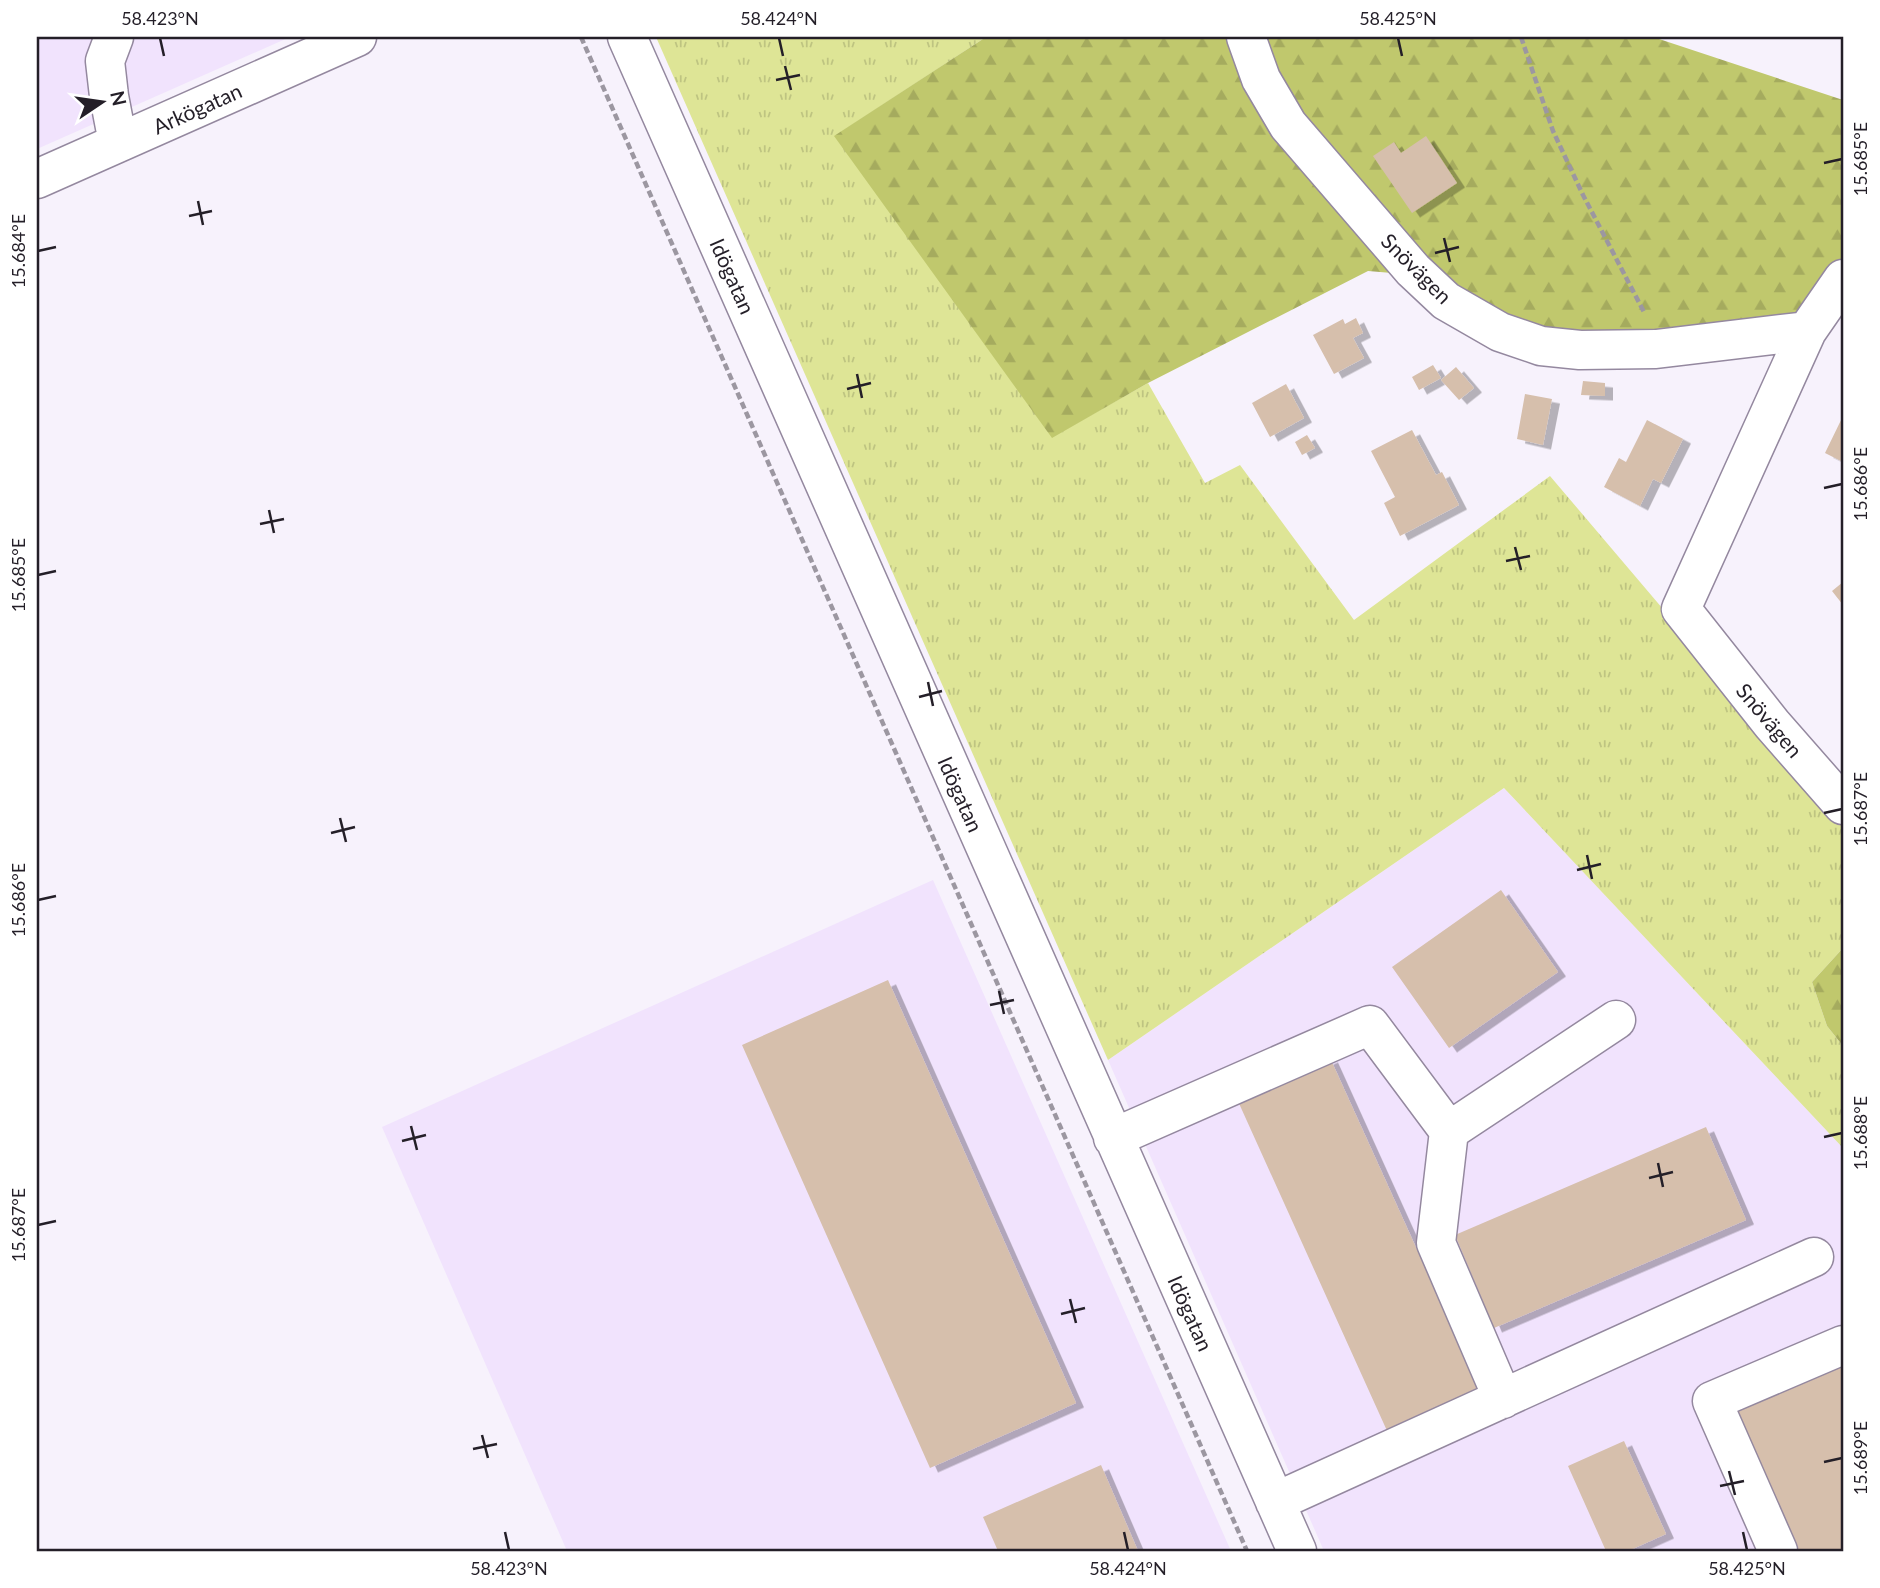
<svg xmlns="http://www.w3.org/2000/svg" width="1880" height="1588" font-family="Lato,sans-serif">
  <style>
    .built { fill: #f1e3fd }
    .grass { fill: url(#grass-tufts) }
    .forest { fill: url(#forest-firs) }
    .building { fill: #d6bfac; filter: url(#shadow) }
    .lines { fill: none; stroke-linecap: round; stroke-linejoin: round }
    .minor-casing { stroke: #94889f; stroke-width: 41 }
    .path { stroke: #9c97a1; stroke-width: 4.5; stroke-dasharray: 7 3.5; stroke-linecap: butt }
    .minor { stroke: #fff; stroke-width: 38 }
    .ticks { fill: none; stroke: #241f28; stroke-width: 2.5 }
    .labels { text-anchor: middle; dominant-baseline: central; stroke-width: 5; stroke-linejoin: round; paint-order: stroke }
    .street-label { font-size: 21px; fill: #241f28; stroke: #fff }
    .neatline { fill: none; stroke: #241f28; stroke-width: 2.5 }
    .ticks-label { font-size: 18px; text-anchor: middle; fill: #241f28 }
  </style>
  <defs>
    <pattern id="grass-tufts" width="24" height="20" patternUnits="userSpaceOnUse" patternTransform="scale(1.75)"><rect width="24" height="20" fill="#dee596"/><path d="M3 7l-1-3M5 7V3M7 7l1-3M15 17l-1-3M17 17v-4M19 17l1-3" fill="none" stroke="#bec481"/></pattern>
    <pattern id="forest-firs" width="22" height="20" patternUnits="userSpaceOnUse" patternTransform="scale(1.75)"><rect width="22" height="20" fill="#c0c86d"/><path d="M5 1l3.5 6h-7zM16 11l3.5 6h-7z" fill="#a5ab5e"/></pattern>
    <filter id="shadow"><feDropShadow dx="8" dy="4.5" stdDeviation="0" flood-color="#0004"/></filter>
  </defs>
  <rect width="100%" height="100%" fill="#f7f2fc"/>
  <path class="built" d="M37,37H290L37,149Z
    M1504,788L1843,1148V1551H1324L1108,1060Z
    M933,880L1231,1551H567L382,1127Z"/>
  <path class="grass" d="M656,37H986L835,136L1052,437L1148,383L1205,483L1240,465L1354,620L1550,476L1843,821V948L1812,982L1827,1026L1843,1046V1148L1504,788L1108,1060Z"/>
  <path class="forest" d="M986,37H1653L1843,100V259L1792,320L1563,339L1404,274L1368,271L1148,383L1052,438L834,136Z
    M1843,948V1046L1827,1026L1812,982Z"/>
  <path class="building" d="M1426,136L1457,183L1412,213L1373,156L1394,142L1401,153Z
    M1356,318L1363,333L1353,338L1364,358L1334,374L1313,335L1343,319L1345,324Z
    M1433,365L1441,378L1419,390L1412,377Z
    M1456,367L1474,388L1459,400L1441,380Z
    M1583,381L1605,383V396L1581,395Z
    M1286,384L1304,418L1270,437L1252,403Z
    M1525,394L1552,399L1543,445L1517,439Z
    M1843,416V462L1825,453Z
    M1647,420L1683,439L1661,483L1653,479L1640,506L1604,487L1619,458L1626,462Z
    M1412,430L1436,475L1442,472L1459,505L1400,536L1384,503L1395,497L1371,451Z
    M1307,435L1315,448L1302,455L1295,442Z
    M1843,582V605L1832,591Z
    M1501,890L1558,972L1449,1048L1392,967Z
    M888,980L1076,1403L930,1468L742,1045Z
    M1330,1058L1481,1391L1388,1433L1237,1099Z
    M1706,1127L1746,1220L1494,1328L1455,1235Z
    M1843,1362V1551H1788L1727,1412Z
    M1624,1441L1666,1534L1628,1551H1606L1568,1466Z
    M1101,1465L1138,1551H998L983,1517Z"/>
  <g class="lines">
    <defs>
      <path id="minor" d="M114,37L105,61L109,96L118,143
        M627,37L1297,1551
        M1246,37L1261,79L1288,125L1413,270L1446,301L1500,332L1541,346L1580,350L1656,349L1807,331L1843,279
        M37,179L357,37
        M1807,331L1681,609L1772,724L1843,805
        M1449,1131L1616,1020
        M1113,1138L1370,1025L1449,1131L1436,1243L1503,1399
        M1275,1502L1814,1257
        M1778,1551L1712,1401L1843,1345"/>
    </defs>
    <use href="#minor" class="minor-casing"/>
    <path class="path" d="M581,37L1247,1551
      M1521,37L1553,131L1583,195L1644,312"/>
    <use href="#minor" class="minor"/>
  </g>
  <path class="ticks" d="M160,38L164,56M779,38L783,56M1398,38L1402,56M785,66L791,90M776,80L800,75M1824,163L1842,159M198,201L203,225M189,216L212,211M1444,238L1450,262M38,251L56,247M1435,253L1459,247M857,374L862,398M847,389L871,383M1824,488L1842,484M269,510L274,533M260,524L284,519M1515,547L1521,570M1506,561L1530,556M38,575L56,571M928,682L933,706M919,697L942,691M1824,813L1842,809M340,818L346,842M331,833L355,827M1587,855L1592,879M1577,870L1601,864M38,900L56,896M999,991L1004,1014M990,1005L1014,1000M411,1126L417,1150M1824,1137L1842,1133M402,1141L426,1135M1658,1163L1663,1187M1649,1178L1673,1172M38,1225L56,1221M1070,1299L1076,1323M1061,1314L1085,1308M482,1435L488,1458M473,1449L497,1444M1824,1462L1842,1458M1729,1471L1735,1495M1720,1486L1744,1481M505,1532L509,1550M1124,1532L1128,1550M1743,1532L1747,1550"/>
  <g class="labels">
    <g class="street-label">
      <text transform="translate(197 108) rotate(-24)">Arkögatan</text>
      <text transform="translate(1417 268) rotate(45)">Snövägen</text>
      <text transform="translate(733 276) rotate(66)">Idögatan</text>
      <text transform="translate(1770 720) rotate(50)">Snövägen</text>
      <text transform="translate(961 794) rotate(66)">Idögatan</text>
      <text transform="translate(1191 1313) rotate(66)">Idögatan</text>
    </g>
  </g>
  <rect width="1880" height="1588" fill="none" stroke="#ffffff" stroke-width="77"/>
  <g transform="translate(102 102) rotate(77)" stroke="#ffffff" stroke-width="5" paint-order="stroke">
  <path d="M0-5L12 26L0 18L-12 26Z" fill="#241f28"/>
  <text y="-10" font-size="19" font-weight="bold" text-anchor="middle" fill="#241f28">N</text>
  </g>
  <rect x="38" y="38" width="1804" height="1512" class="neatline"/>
  <g class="ticks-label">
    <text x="160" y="25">58.423°N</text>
    <text x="779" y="25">58.424°N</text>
    <text x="1398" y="25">58.425°N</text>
    <text transform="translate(1861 159) rotate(-90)" y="6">15.685°E</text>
    <text transform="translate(19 251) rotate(-90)" y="6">15.684°E</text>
    <text transform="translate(1861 484) rotate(-90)" y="6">15.686°E</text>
    <text transform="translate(19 575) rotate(-90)" y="6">15.685°E</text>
    <text transform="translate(1861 809) rotate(-90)" y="6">15.687°E</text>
    <text transform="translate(19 900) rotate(-90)" y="6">15.686°E</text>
    <text transform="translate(1861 1133) rotate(-90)" y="6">15.688°E</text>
    <text transform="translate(19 1225) rotate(-90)" y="6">15.687°E</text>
    <text transform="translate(1861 1458) rotate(-90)" y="6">15.689°E</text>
    <text x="509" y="1575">58.423°N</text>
    <text x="1128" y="1575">58.424°N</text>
    <text x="1747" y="1575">58.425°N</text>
  </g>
</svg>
